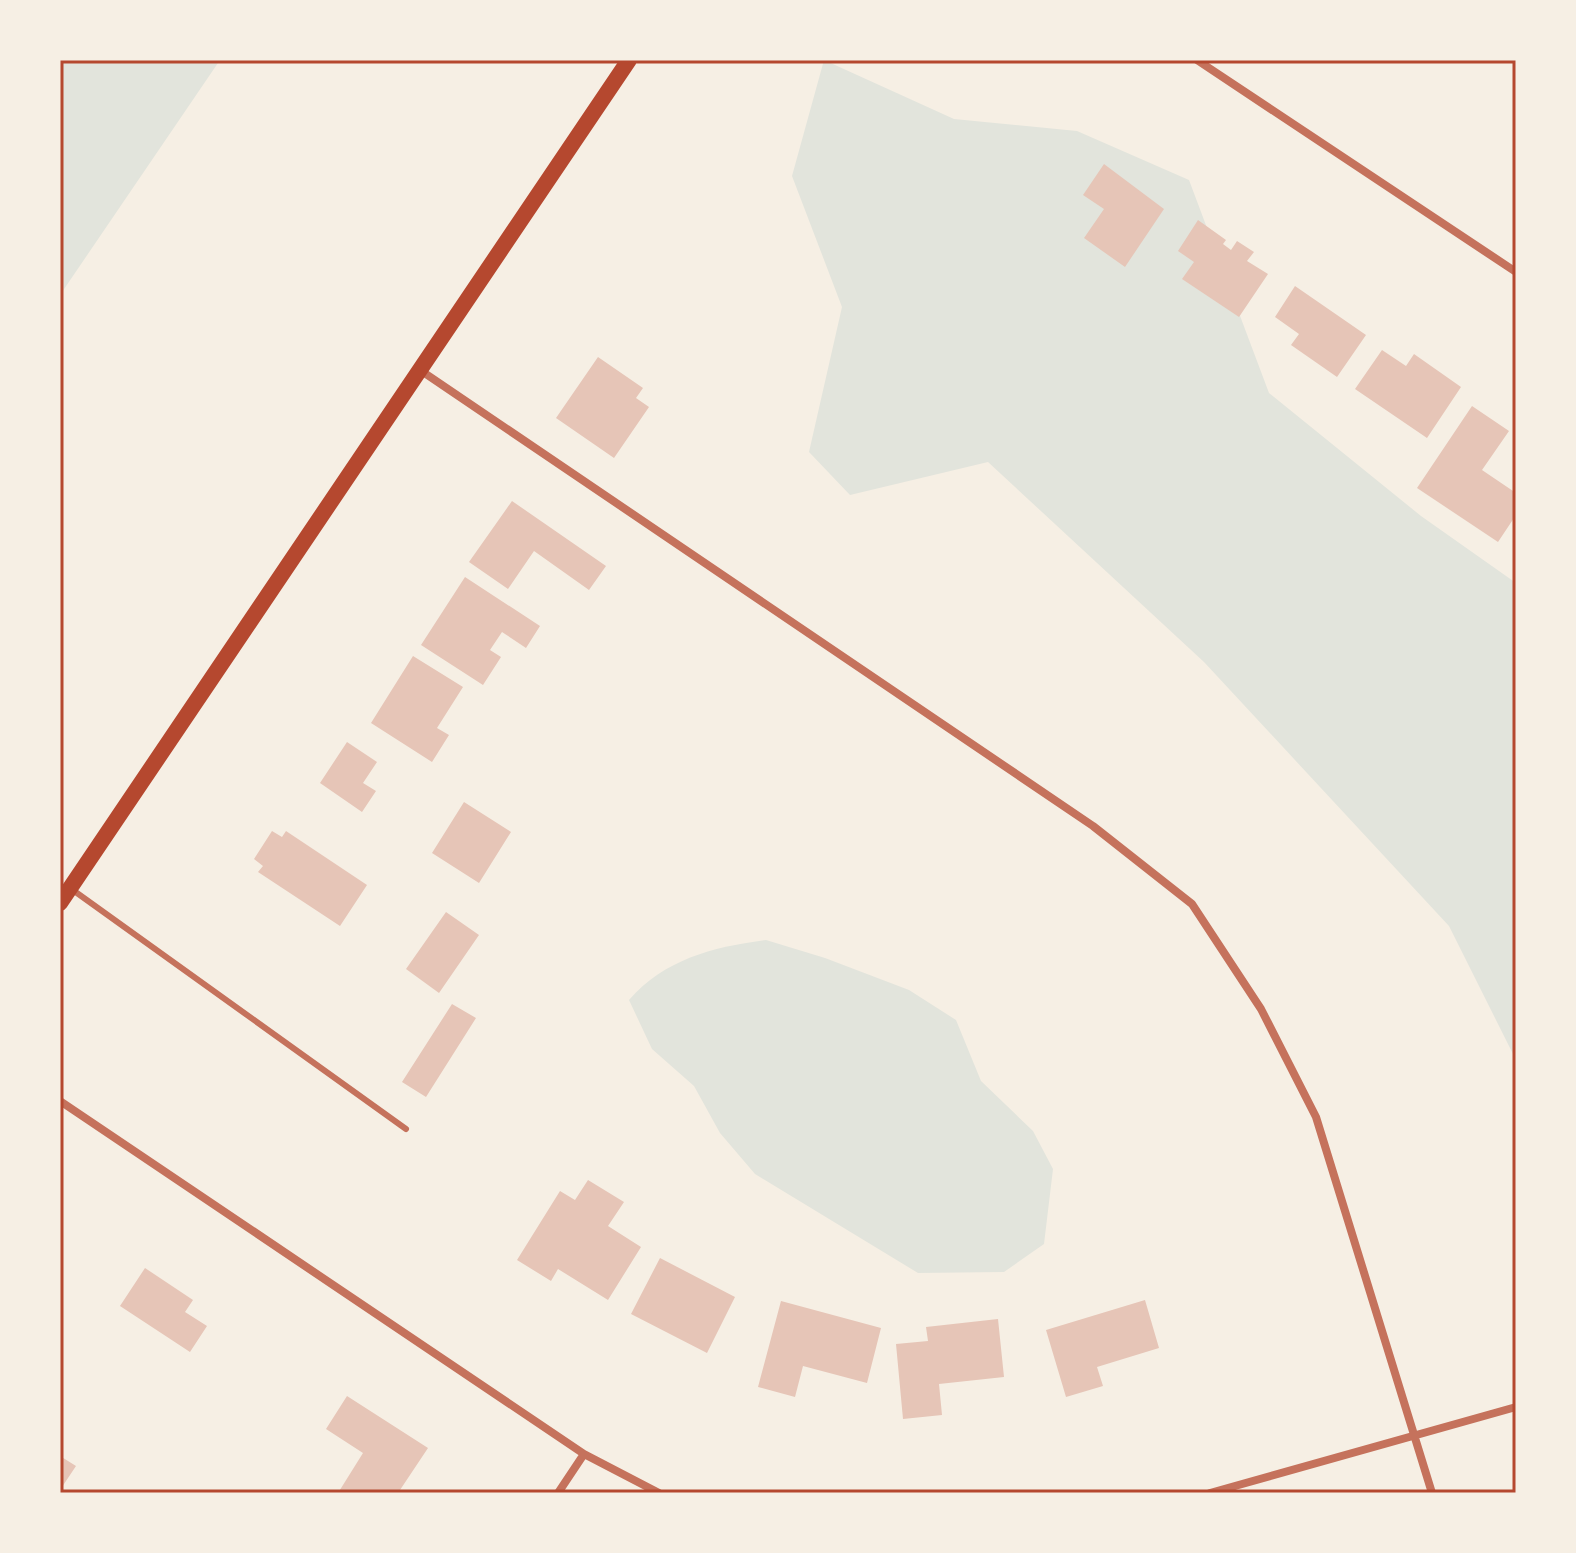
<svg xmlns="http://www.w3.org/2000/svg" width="1576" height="1553" font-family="'Archivo Narrow',sans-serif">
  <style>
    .green { fill: #e2e4dc }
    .building { fill: #e6c5b7 }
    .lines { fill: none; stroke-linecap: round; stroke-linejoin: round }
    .service { stroke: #c5725c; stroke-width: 6 }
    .minor { stroke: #c5725c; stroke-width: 8 }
    .secondary { stroke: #b5482f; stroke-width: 16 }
    .neatline { fill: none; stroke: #b5482f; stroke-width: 3 }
  </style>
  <rect width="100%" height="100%" fill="#f6efe4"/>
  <path class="green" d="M60,60H220L60,295Z
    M824,60L954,119L1077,131L1189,180L1269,393L1421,516L1516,583V1060L1449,926L1204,662L988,462L850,495L809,452L842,307L792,176Z
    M766,940L825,958L909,990L956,1020L981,1081L1033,1131L1053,1169L1044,1244L1004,1272L918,1273L755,1174L720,1133L694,1086L652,1049L629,1000C665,959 713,947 766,940Z"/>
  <path class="building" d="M1104,164L1164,209L1125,267L1084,238L1104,209L1083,195Z
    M1198,220L1226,240L1223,244L1231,250L1237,241L1254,252L1247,261L1268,274L1239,317L1182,279L1194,262L1178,251Z
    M1295,286L1366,335L1337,377L1291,345L1299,334L1275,317Z
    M1382,350L1406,366L1414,354L1461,387L1427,438L1355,389Z
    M598,357L643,388L636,398L649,407L614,458L556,418Z
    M1472,406L1509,431L1482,470L1516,493V515L1498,542L1417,488Z
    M512,501L606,566L589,590L534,551L508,589L469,562Z
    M465,577L540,626L526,648L502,632L490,650L501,657L483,685L421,645Z
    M413,656L463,687L437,728L449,735L432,762L371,723Z
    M347,742L377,762L363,783L376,791L362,812L320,783Z
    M464,802L511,832L479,883L432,853Z
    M272,831L282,837L286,831L367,885L340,926L258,872L263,866L254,859Z
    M446,912L479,935L439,993L406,969Z
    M452,1004L476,1018L426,1097L402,1082Z
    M588,1180L624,1202L608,1226L641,1247L608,1300L558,1269L551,1281L517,1260L560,1191L575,1200Z
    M660,1258L735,1297L707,1353L631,1314Z
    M145,1268L193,1300L185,1312L207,1326L190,1352L120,1306Z
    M1145,1300L1159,1348L1097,1367L1103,1386L1066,1397L1046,1330Z
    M781,1301L881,1328L867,1383L803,1366L795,1397L758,1387Z
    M998,1319L1004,1377L939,1384L942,1415L903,1419L896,1344L928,1341L926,1327Z
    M347,1396L428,1448L398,1493H338L363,1453L326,1429Z
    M60,1456L76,1466L60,1490Z"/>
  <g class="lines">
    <path class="service" d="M70,888L406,1129"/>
    <path class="minor" d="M1197,60L1516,272
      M420,370L1093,826L1192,904L1261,1009L1316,1117L1432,1493
      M60,1101L584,1454L659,1493
      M558,1493L584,1454
      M1210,1493L1516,1407"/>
    <path class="secondary" d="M60,903L629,60"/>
  </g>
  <rect width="1576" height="1553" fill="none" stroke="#f6efe4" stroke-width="124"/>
  <rect x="62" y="62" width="1452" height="1429" class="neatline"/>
</svg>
